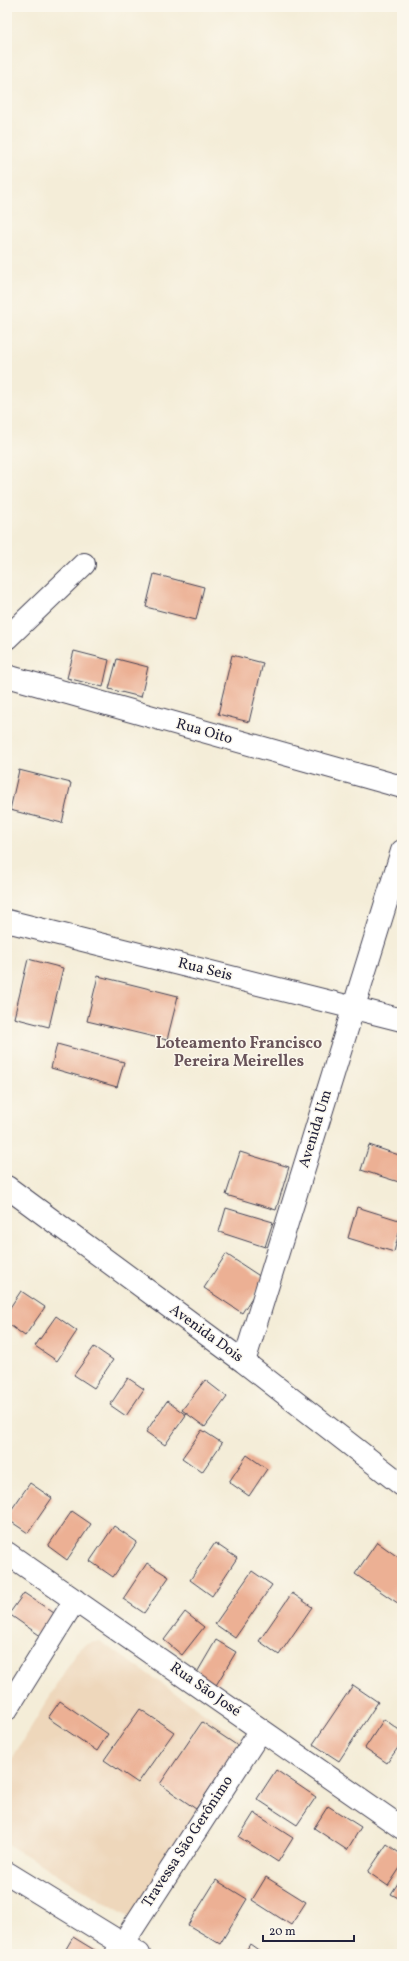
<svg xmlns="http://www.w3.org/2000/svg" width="409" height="1961" font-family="Vollkorn,serif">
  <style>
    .built { fill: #eed7bb }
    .building { fill: #ecb094 }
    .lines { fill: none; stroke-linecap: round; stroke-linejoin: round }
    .minor-casing { stroke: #424053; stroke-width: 24 }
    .minor { stroke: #fff; stroke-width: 22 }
    .labels { text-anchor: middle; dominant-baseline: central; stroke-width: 3; stroke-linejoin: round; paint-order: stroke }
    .street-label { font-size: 15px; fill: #22223b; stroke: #fbf7ec }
    .neighbourhood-label { font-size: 16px; font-weight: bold; fill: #69545a; stroke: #fbf7ec }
  </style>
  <rect width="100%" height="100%" fill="#fbf7ec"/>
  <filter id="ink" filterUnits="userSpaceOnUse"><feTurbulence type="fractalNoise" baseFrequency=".025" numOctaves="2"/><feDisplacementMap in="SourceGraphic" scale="8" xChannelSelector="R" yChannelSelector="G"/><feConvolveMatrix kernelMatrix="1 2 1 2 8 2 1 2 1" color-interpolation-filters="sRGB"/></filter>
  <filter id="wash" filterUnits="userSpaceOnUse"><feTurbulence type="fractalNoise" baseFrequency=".012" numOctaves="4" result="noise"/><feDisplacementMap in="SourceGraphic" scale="16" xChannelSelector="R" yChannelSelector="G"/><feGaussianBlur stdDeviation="0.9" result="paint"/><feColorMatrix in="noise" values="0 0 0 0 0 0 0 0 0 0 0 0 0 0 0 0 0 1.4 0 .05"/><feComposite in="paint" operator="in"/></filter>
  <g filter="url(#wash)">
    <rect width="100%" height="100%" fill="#f4edd8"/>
    <path class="built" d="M100,1641L242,1739L243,1752L138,1923L7,1844V1767L77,1651L87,1644Z"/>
    <g id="blocks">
      <path class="building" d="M154,574L204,587L196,620L146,607Z
        M74,651L109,660L103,687L67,678Z
        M232,655L263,663L249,722L218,714Z
        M117,659L148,667L141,697L109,689Z
        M19,770L71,783L62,823L10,810Z
        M28,959L63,968L49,1027L14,1018Z
        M98,976L178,996L167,1040L87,1021Z
        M57,1044L124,1062L117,1087L51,1068Z
        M369,1145L402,1156V1183L361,1170Z
        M240,1152L289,1167L276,1210L226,1195Z
        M357,1207L402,1221L394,1252L348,1238Z
        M226,1208L273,1222L265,1247L219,1232Z
        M226,1254L264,1279L242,1313L204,1288Z
        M21,1291L45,1307L25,1336L7,1323V1312Z
        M56,1316L77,1331L57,1361L35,1346Z
        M94,1347L113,1360L94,1388L74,1375Z
        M128,1378L144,1389L126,1416L110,1405Z
        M205,1380L227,1397L205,1427L182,1410Z
        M167,1401L186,1415L165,1445L146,1432Z
        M202,1430L222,1443L202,1472L182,1458Z
        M247,1455L267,1469L249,1496L229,1482Z
        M30,1483L52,1498L28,1533L7,1519V1516Z
        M72,1511L91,1524L67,1560L48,1546Z
        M114,1526L137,1542L113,1577L90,1561Z
        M377,1542L402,1560V1606L355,1574Z
        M215,1543L237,1558L212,1596L190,1580Z
        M147,1563L169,1577L144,1613L123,1599Z
        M252,1571L272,1585L235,1638L215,1624Z
        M24,1593L57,1615L42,1637L9,1614Z
        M292,1593L312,1607L279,1655L259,1641Z
        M185,1612L204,1627L182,1655L164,1640Z
        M216,1640L236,1652L215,1687L195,1676Z
        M353,1685L378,1702L339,1761L313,1744Z
        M60,1701L108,1734L97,1751L48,1718Z
        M140,1709L174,1732L138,1783L104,1760Z
        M384,1719L402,1732V1742L387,1763L365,1748Z
        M202,1722L238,1746L196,1809L160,1784Z
        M276,1770L316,1797L297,1825L257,1799Z
        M328,1806L361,1827L347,1850L314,1828Z
        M254,1813L293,1838L278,1862L239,1837Z
        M387,1844L402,1855V1865L388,1886L368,1872Z
        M266,1877L306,1902L291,1925L252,1900Z
        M402,1877V1900L391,1894Z
        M216,1880L247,1899L220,1944L188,1925Z
        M73,1937L101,1954H63Z
        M250,1944L264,1954H244Z"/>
    </g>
  </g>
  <g filter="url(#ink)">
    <use href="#blocks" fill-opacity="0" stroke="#424053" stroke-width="1"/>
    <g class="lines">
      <defs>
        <path id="minor" d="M7,638L84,564
          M7,676L402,787
          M7,921L402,1020
          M7,1187L244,1362L402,1485
          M244,1362L402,851
          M7,1553L402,1828
          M7,1709L75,1600
          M7,1873L139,1954
          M116,1954L261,1730"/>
      </defs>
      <use href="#minor" class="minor-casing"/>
      <use href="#minor" class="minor"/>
    </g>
  </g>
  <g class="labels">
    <g class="street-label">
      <text transform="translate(204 732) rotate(16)">Rua Oito</text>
      <text transform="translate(205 970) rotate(14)">Rua Seis</text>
      <text transform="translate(316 1129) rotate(-73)">Avenida Um</text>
      <text transform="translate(206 1334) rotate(36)">Avenida Dois</text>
      <text transform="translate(205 1690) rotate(35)">Rua São José</text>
      <text transform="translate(188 1842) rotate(-57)">Travessa São Gerônimo</text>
    </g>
    <g class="neighbourhood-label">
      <text x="239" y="1044">Loteamento Francisco<tspan x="239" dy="18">Pereira Meirelles</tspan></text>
    </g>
  </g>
  <rect width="409" height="1961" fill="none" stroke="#fbf7ec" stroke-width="24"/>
  <path d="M263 1935v6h91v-6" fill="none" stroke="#22223b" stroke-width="2"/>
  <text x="269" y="1935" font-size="12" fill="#22223b" stroke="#fbf7ec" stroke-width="3" paint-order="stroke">20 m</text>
</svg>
